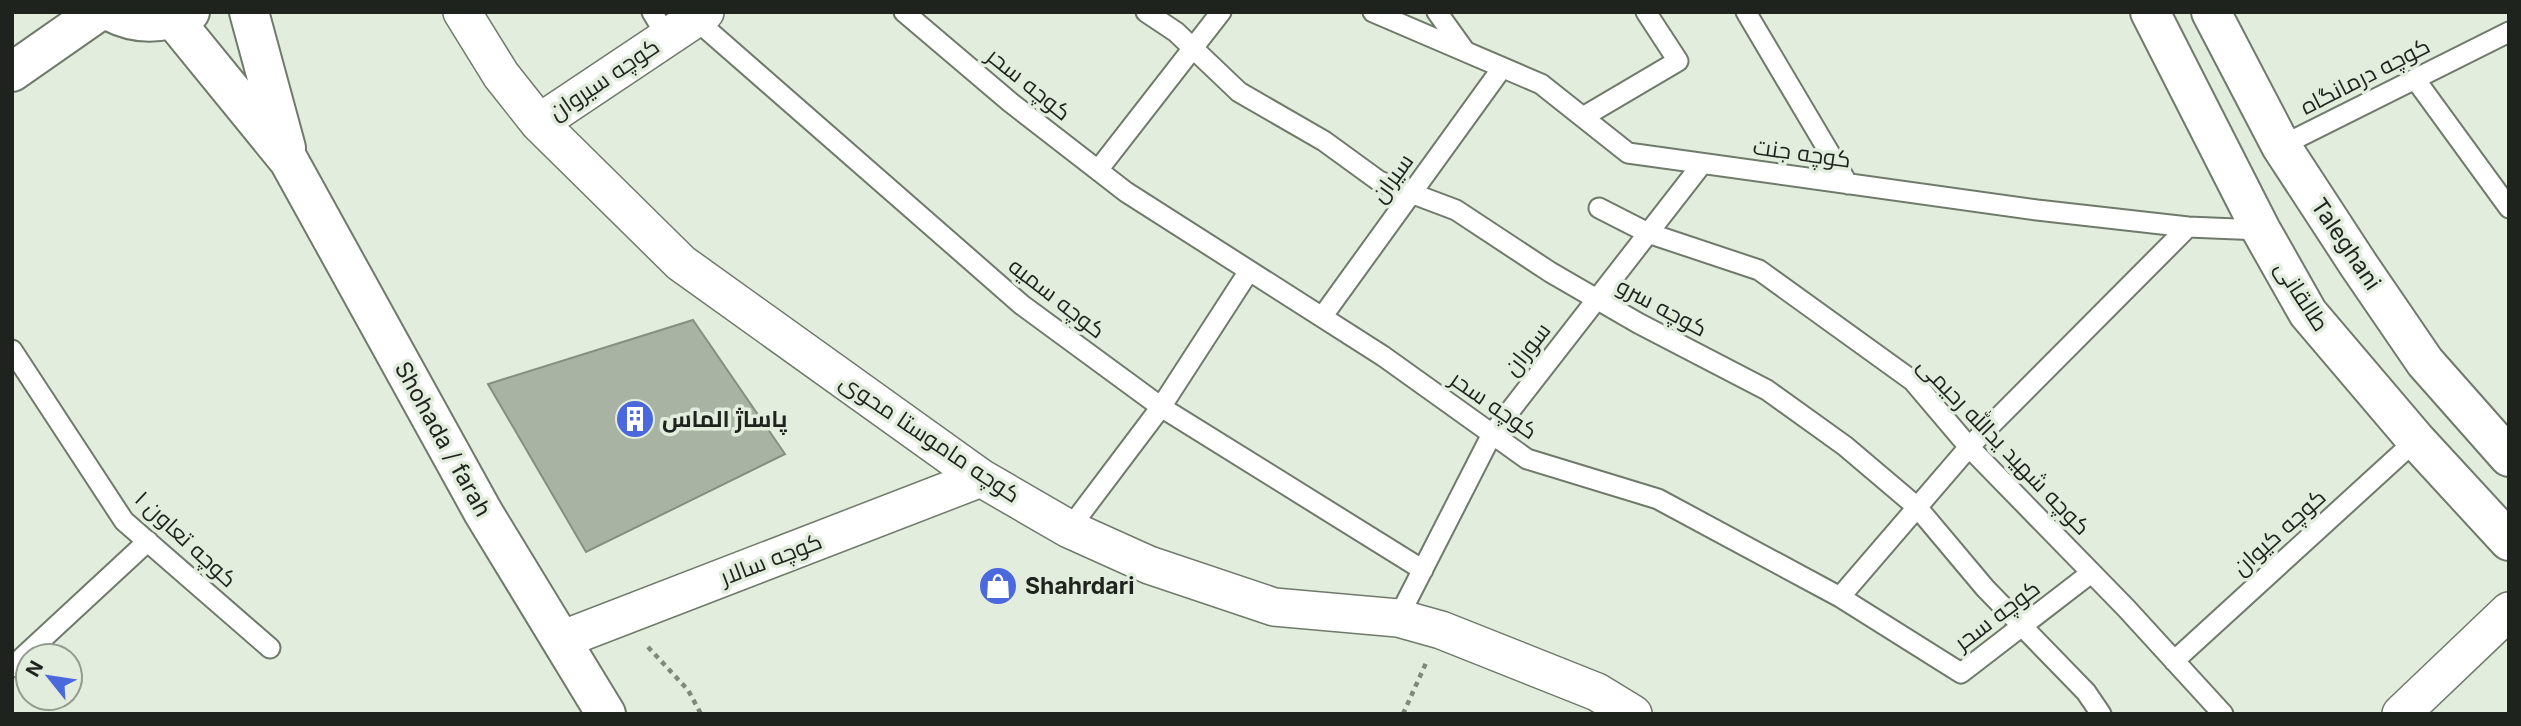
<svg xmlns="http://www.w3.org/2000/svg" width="2521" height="726" font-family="Inter,Cairo,sans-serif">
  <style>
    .building { fill: #a8b3a4; stroke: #848f80; stroke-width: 2 }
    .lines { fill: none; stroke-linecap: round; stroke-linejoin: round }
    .lane-casing { stroke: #6f7a6b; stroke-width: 23 }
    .street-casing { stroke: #6f7a6b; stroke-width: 40 }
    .secondary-casing { stroke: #6f7a6b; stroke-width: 42 }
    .path { stroke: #80877c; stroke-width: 4.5; stroke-dasharray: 5 5; stroke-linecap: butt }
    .lane { stroke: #fff; stroke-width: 19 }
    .street { stroke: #fff; stroke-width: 37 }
    .secondary { stroke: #fff; stroke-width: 38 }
    .labels { text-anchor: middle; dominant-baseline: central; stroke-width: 7; stroke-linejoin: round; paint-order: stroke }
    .street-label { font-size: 23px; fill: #1f231d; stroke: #e2eddd }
    .poi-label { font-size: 23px; font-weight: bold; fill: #1f231d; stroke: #e2eddd; text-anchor: start }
  </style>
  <rect width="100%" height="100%" fill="#e2eddd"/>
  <path class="building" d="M693,320L785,454L586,552L488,384Z"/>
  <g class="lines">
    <defs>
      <path id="lane" d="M652,12L667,37
        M904,12L1010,102L1126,192L1383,356L1527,459L1658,499L1840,597L1961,673L2091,573
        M1146,12L1176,32L1239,92L1324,141L1379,181L1456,210L1550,272L1638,323L1767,390L1845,446L1917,507L1985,588L2086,692L2101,714
        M1373,12L1541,84L1628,153L2037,210L2188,227L2261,230
        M1437,12L1465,51
        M1746,12L1848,184
        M695,19L1022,305L1161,407L1423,570
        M2415,79L2509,208
        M1583,117L1678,61L1646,12
        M2281,146L2509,32
        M1098,170L1221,12
        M1599,208L1648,233L1759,270L1913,381L1969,447L2126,608L2223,714
        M1322,317L1502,68
        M12,350L124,521L270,648
        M1069,529L1161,407L1249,271
        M1840,597L1969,447L2188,227
        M1398,618L1492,434L1702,164
        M2174,661L2416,440
        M12,667L148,541"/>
      <path id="street" d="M462,12L501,75L539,123L681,263L981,478L1069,529L1149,565L1274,607L1398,618L1441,630L1597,692L1633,714
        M539,123L705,12
        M561,640L981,478
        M2401,714L2509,611"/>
      <path id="secondary" d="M111,12C138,26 164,24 190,12
        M249,12L286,148
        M2150,12L2261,230L2308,313L2416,440L2509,541
        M2211,12L2281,146L2358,264L2425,362L2509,457
        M174,20L289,161L483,512L606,714
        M12,72L98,12"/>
    </defs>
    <use href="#lane" class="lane-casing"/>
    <use href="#street" class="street-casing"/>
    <use href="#secondary" class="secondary-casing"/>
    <path class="path" d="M648,647L688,690L701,714
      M1403,714L1426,663"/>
    <use href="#lane" class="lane"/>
    <use href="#street" class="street"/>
    <use href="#secondary" class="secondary"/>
  </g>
  <defs>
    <symbol id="building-disc" viewBox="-11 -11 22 22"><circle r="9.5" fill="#4b68dc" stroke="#e2eddd"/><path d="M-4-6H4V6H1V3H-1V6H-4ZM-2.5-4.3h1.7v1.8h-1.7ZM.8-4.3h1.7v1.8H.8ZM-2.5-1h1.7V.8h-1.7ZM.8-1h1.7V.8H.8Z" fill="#fff"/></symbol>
    <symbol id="shop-disc" viewBox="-11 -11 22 22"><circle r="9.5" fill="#4b68dc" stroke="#e2eddd"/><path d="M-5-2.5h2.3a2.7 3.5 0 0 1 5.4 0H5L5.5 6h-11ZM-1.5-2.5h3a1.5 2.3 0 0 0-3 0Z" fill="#fff"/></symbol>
  </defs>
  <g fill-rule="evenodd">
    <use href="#building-disc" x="613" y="397" width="44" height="44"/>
    <use href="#shop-disc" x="976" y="564" width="44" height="44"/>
  </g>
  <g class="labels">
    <g class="street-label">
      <text transform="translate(2365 76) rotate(-27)">کوچه درمانگاه</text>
      <text transform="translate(604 79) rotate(-34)">کوچه سیروان</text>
      <text transform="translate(1029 84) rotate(39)">کوچه سحر</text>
      <text transform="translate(1802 153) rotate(8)">کوچه جنت</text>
      <text transform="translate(1392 178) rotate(-54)">سیران</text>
      <text transform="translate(2346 244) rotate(56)">Taleghani</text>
      <text transform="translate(2302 296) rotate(57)">طالقانی</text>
      <text transform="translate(1057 298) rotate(38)">کوچه سمیه</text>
      <text transform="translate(1662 307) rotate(28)">کوچه سرو</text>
      <text transform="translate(1527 349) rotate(-52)">سوران</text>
      <text transform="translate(1494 405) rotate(35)">کوچه سحر</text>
      <text transform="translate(930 438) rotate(34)">کوچه ماموستا محوی</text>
      <text transform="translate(443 439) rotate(61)">Shohada / farah</text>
      <text transform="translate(2004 446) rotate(46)">کوچه شهید یدالله رحیمی</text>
      <text transform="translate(2279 532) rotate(-42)">کوچه کیوان</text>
      <text transform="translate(186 539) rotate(43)">کوچه تعاون ۱</text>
      <text transform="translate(771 559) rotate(-21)">کوچه سالار</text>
      <text transform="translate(1997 615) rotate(-37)">کوچه سحر</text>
    </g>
    <g class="poi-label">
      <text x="662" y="419">پاساژ الماس</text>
      <text x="1025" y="586">Shahrdari</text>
    </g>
  </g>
  <rect width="2521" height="726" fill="none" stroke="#1f231d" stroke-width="28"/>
  <g transform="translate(49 677) rotate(300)"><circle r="33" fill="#e2eddd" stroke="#949c90" stroke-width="2"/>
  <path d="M0-5L12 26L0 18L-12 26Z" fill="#4b68dc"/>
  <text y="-10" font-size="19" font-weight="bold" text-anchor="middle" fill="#1f231d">N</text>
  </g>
</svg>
